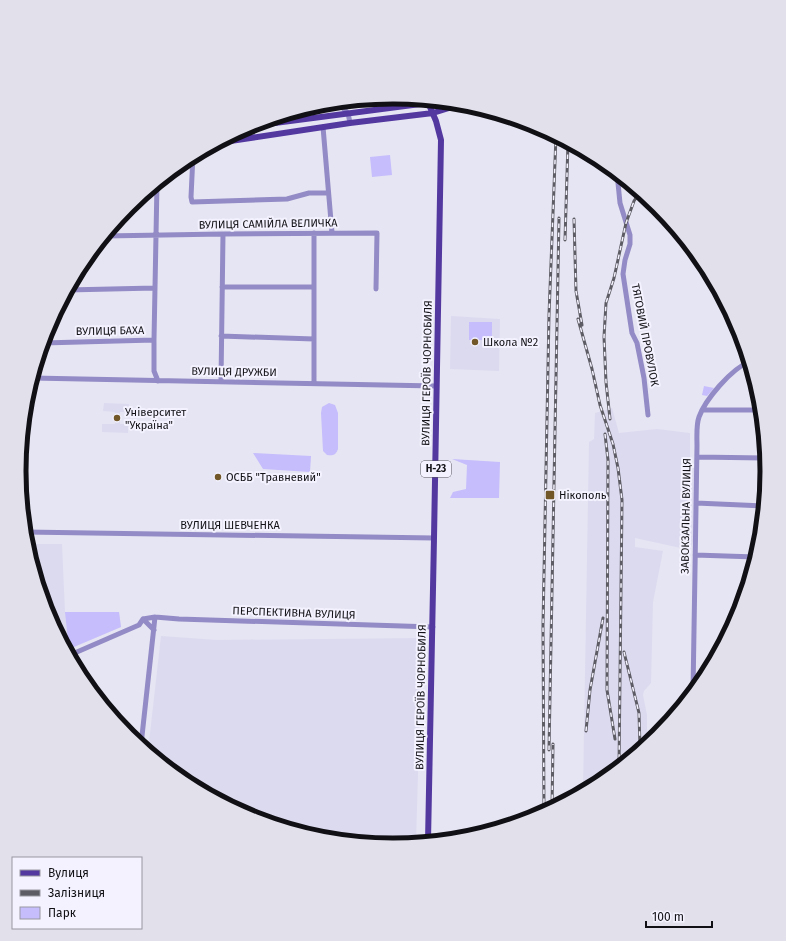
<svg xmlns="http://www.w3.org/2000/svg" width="786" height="941" font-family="'Fira Sans',sans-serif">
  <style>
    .built { fill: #dcdaef }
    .green { fill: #c5bdfc }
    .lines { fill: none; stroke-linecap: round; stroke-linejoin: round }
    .minor { stroke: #938bc5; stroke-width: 5 }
    .major { stroke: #5338a0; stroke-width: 6 }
    .rail-casing { stroke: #5d5c64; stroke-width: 3 }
    .rail { stroke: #f3f2fe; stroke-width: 1.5; stroke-dasharray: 4.5; stroke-linecap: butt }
    .poi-dot { fill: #725829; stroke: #f3f2fe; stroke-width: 1.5 }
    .labels { text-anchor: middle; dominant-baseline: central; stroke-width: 4; stroke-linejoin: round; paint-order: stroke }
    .shield { fill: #f3f2fe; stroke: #55545b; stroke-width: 1 }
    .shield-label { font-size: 10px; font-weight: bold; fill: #111015 }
    .street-label { font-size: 11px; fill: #111015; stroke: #f3f2fe }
    .poi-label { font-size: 11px; fill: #111015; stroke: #f3f2fe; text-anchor: start }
    .rim { fill: none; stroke: #111015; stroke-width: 5 }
  </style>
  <rect width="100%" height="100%" fill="#e6e5f3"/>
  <path class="built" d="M451,316L500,319L499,371L450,369Z
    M104,403L129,404L128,412H120V424H128V433L102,432V424H115V412L103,411Z
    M612,408L619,433L657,429L690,433V468H695L694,539L690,550L635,538V547L663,551L653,602L651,683L644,691L643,695L647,715V743L601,782L583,791L589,442L594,439L595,413Z
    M26,544H62L65,612H119L121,627L67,650L47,613Z
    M161,636L217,640L422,638L416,842L393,844L320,837L250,816L185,781L148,751Z"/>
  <path class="green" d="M390,155L392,175L372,177L370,157Z
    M469,322H492V340H469Z
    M704,386L714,388L707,396L702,395Z
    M329,403L335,405L338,413V449C336,455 333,456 327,455L323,451L321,413L322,407Z
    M253,453L311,456L310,472L263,469Z
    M452,459L500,462L499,498H450L453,492L466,489L467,465Z
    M65,612H119L121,627L69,649Z"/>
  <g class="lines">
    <path class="minor" d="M336,102L348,113L350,123
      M323,127L332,233
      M193,155L191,197L192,202L287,199L309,193H328
      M617,173L620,203L630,235V244L625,260L623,274L632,333L637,343L644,378L648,415
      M157,183L154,340V371L158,381
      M104,236L223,234L377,233L376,289
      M222,287H314
      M67,290L155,288
      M221,336L314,339
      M43,343L154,340
      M32,378L436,386
      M221,382L223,234
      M314,383V233
      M703,410H761
      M697,457L766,458
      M696,503L764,506
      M25,532L434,538
      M695,555L756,557
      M143,619L154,630
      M70,655L139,625L143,619L155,617L179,619L433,627
      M693,692L697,446C697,437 696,425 699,417C705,400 731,369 749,362
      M141,745L155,617"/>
    <path class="major" d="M427,100L436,121L441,140L434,538L428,841
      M245,127L428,103L453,102
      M217,143L350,123L433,113L449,108L470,105"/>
    <defs>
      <path id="rail" d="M574,219L576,291L582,325
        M565,240L568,142
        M578,319L592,369L600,405L613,444L618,468L622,500L619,767
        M610,419L606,382L604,337L606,303L614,278L626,223L634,201L640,192
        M605,434L608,460L607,690L615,739
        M624,652L639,713L640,748
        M586,731L590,690L603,618
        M549,750L559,218
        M552,808L553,744
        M544,812L543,626L549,315L556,136"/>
    </defs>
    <use href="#rail" class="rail-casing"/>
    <use href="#rail" class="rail"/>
  </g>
  <g class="poi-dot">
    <circle cx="475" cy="342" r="4"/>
    <circle cx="117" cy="418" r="4"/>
    <circle cx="218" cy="477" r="4"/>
    <rect x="545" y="490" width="10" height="10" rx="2"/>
  </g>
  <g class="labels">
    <rect class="shield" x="421" y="461" width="30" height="16" rx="3"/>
    <g class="shield-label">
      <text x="436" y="469">Н-23</text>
    </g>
    <g class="street-label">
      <text transform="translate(268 224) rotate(-1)">ВУЛИЦЯ САМІЙЛА ВЕЛИЧКА</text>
      <text transform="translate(110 331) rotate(-1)">ВУЛИЦЯ БАХА</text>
      <text transform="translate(645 335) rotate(79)">ТЯГОВИЙ ПРОВУЛОК</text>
      <text transform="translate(234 372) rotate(1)">ВУЛИЦЯ ДРУЖБИ</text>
      <text transform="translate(427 373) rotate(-89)">ВУЛИЦЯ ГЕРОЇВ ЧОРНОБИЛЯ</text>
      <text transform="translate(686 516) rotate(-89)">ЗАВОКЗАЛЬНА ВУЛИЦЯ</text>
      <text x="230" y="525">ВУЛИЦЯ ШЕВЧЕНКА</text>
      <text transform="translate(294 613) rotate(2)">ПЕРСПЕКТИВНА ВУЛИЦЯ</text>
      <text transform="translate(421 697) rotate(-89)">ВУЛИЦЯ ГЕРОЇВ ЧОРНОБИЛЯ</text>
    </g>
    <g class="poi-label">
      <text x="483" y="342">Школа №2</text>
      <text x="125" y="412">Університет<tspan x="125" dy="13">"Україна"</tspan></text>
      <text x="226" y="477">ОСББ "Травневий"</text>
      <text x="559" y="495">Нікополь</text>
    </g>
  </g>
  <path d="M0 0H786V941H0ZM26 471a367 367 0 1 1 734 0a367 367 0 1 1-734 0Z" fill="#e1e0eb" fill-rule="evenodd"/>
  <path class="rim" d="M26 471a367 367 0 1 1 734 0a367 367 0 1 1-734 0Z"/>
  <rect x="12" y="857" width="130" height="72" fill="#f3f2fe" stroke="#9998a1"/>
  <rect x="20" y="870" width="20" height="6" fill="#5338a0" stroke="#9998a1"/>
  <text x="48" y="877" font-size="12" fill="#111015">Вулиця</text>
  <rect x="20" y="890" width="20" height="6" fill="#5d5c64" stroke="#9998a1"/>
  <text x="48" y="897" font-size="12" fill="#111015">Залізниця</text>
  <rect x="20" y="907" width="20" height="12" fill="#c5bdfc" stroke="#9998a1"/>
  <text x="48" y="917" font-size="12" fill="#111015">Парк</text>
  <path d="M646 921v6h66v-6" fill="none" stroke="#111015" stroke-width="2"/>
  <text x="652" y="921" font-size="12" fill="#111015" stroke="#f3f2fe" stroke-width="3" paint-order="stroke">100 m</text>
</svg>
